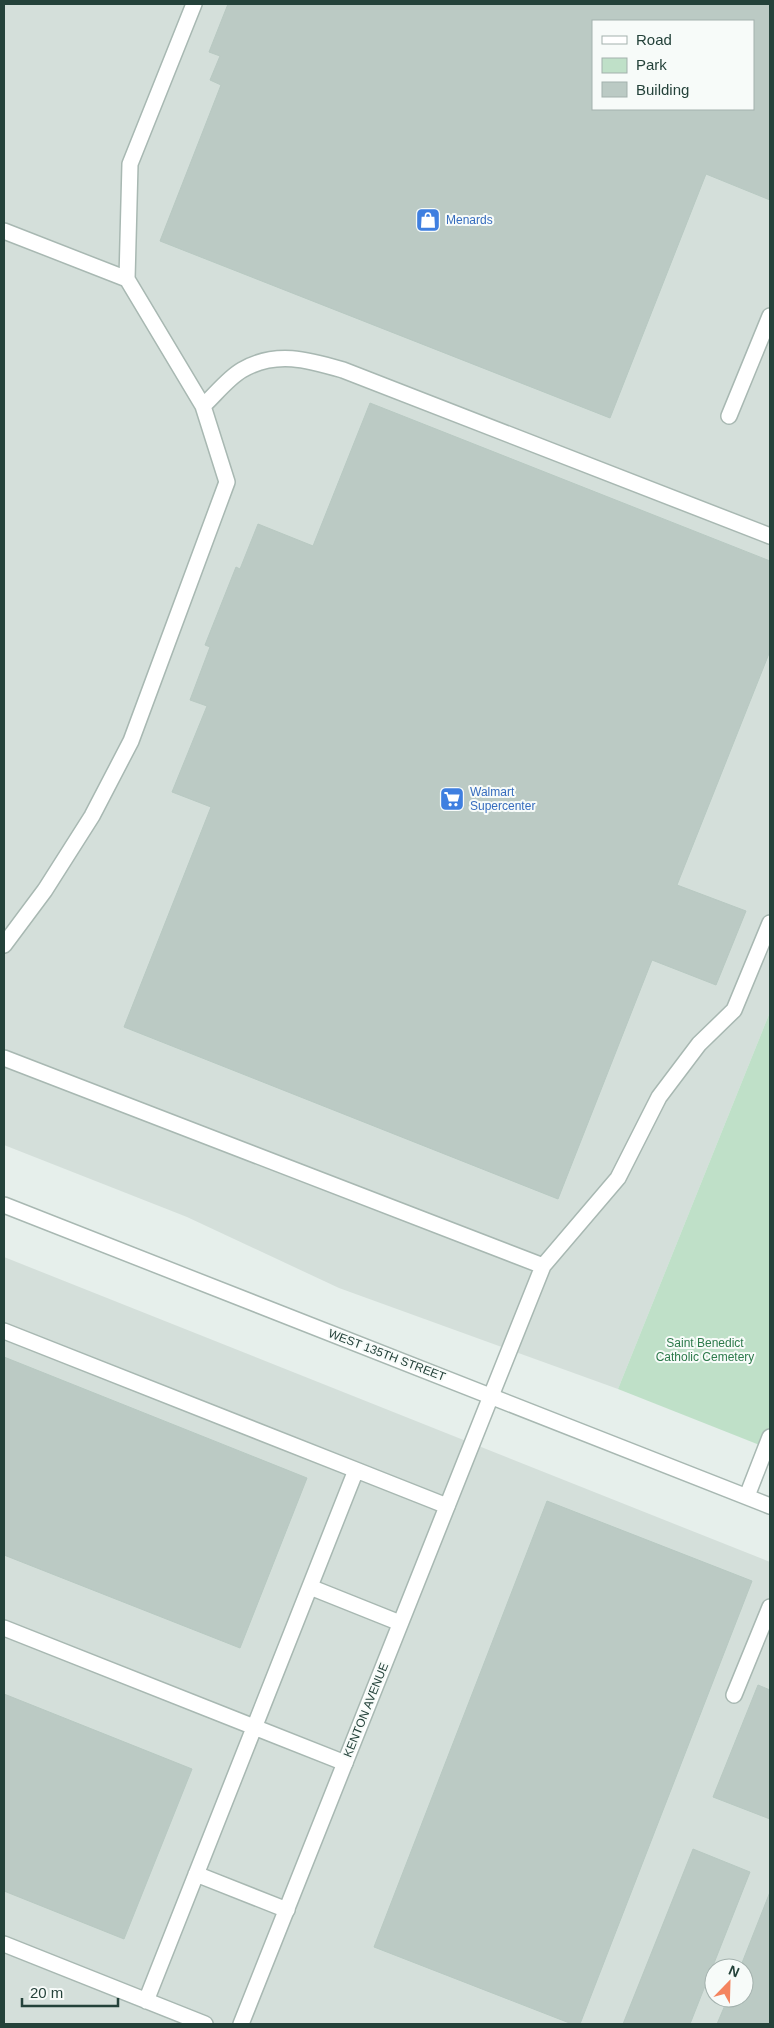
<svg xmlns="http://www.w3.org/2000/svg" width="774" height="2028" font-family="Arial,sans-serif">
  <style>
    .built { fill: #d4dfda; fill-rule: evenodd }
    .green { fill: #bfe0c8 }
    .building { fill: #bbcac4; stroke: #b8c9c2; fill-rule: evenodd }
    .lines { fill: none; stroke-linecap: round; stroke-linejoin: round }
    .service-casing { stroke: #a8b8b2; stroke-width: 18 }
    .minor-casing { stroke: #a8b8b2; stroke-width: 18 }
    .tertiary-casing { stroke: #a8b8b2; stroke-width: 18 }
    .service { stroke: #fff; stroke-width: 15 }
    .minor { stroke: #fff; stroke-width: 15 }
    .tertiary { stroke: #fff; stroke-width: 15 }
    .labels { text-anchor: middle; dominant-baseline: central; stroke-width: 4; stroke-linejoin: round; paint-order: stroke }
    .shop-label { font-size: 12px; fill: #366cbe; stroke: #f7fbf9; text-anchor: start }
    .park-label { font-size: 12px; fill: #2d7a4b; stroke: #f7fbf9 }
    .street-label { font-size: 12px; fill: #24423a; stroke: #f7fbf9 }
  </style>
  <rect width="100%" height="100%" fill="#e6efeb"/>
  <path class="built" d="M4,4H770V1012L618,1389L339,1288L187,1217L4,1145ZM593,21H753V109H593Z
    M4,1257L770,1562V2024H4ZM714,1968H744V1998H714Z"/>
  <path class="green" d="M770,1012V1449L618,1389Z"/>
  <path class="building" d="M228,4H770V200L706,174L610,418L160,241L221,85L210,80L220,56L209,52ZM593,21H753V109H593Z
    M370,403L770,561V651L677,885L746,911L716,985L652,960L558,1199L124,1027L211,807L172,792L207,706L190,700L210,647L205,645L236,567L240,569L258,524L313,546Z
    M4,1357L307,1478L240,1648L4,1555Z
    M547,1501L752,1581L580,2024H572L374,1947Z
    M758,1685L770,1690V1819L713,1797Z
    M4,1694L192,1769L124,1939L4,1891Z
    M693,1849L750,1872L690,2024H623Z
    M770,1892V2024H717L728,1998H744V1968H740Z"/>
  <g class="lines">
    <defs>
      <path id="service" d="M4,231L127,279L203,406L227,482L131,741L92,816L45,890L4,945
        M127,279L130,164L194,4
        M203,406C215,395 228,378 242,370C276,350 309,360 343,370L770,536
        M729,416L770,316
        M4,1058L543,1266L491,1396
        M543,1266L618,1178L659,1097L699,1044L734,1010L770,923
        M4,1331L356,1470L146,2001
        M356,1470L447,1506
        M747,1496L770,1437
        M310,1587L400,1623
        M4,1628L345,1763
        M734,1695L770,1607
        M196,1874L287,1910
        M4,1944L205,2024"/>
      <path id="minor" d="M241,2024L491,1396"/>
      <path id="tertiary" d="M4,1205L770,1506"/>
    </defs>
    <use href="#service" class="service-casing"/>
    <use href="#minor" class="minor-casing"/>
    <use href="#tertiary" class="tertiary-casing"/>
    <use href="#service" class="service"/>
    <use href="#minor" class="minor"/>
    <use href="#tertiary" class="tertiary"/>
  </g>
  <defs>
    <symbol id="shop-square" viewBox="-11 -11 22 22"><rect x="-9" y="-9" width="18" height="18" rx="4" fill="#3f7fe0" stroke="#f7fbf9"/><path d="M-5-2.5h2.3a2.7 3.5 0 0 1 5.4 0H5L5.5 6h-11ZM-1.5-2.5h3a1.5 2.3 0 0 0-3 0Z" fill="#fff"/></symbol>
    <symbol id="supermarket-square" viewBox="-11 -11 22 22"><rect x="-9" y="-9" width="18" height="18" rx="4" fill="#3f7fe0" stroke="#f7fbf9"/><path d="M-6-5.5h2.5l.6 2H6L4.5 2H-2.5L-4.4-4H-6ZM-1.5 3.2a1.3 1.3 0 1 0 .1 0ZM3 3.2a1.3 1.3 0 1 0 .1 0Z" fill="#fff"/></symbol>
  </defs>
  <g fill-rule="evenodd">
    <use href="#shop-square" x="414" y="206" width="28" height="28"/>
    <use href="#supermarket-square" x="438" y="785" width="28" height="28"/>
  </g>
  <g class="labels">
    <g class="shop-label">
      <text x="446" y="220">Menards</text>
      <text x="470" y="792">Walmart<tspan x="470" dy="14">Supercenter</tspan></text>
    </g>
    <g class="park-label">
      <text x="705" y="1343">Saint Benedict<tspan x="705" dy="14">Catholic Cemetery</tspan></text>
    </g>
    <g class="street-label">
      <text transform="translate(387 1355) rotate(21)">WEST 135TH STREET</text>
      <text transform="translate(366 1710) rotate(-68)">KENTON AVENUE</text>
    </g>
  </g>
  <rect width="774" height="2028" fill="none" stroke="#24423a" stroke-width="10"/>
  <rect x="592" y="20" width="162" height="90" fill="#f7fbf9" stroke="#a3b1ad"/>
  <rect x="602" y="36" width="25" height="8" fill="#ffffff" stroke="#a3b1ad"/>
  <text x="636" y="45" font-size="15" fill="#24423a">Road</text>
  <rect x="602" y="58" width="25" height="15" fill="#bfe0c8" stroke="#a3b1ad"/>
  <text x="636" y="70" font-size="15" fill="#24423a">Park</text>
  <rect x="602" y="82" width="25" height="15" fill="#bbcac4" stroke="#a3b1ad"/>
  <text x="636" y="95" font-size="15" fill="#24423a">Building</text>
  <g transform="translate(729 1983) rotate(23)"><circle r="24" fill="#f7fbf9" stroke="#a3b1ad"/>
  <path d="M0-4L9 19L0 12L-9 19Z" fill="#f4845f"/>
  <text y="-8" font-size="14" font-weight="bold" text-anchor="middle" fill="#24423a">N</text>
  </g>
  <path d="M22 1998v8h96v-8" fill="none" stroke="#24423a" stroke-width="2.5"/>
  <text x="30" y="1998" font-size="15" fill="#24423a" stroke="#f7fbf9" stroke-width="4" paint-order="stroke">20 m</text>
</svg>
